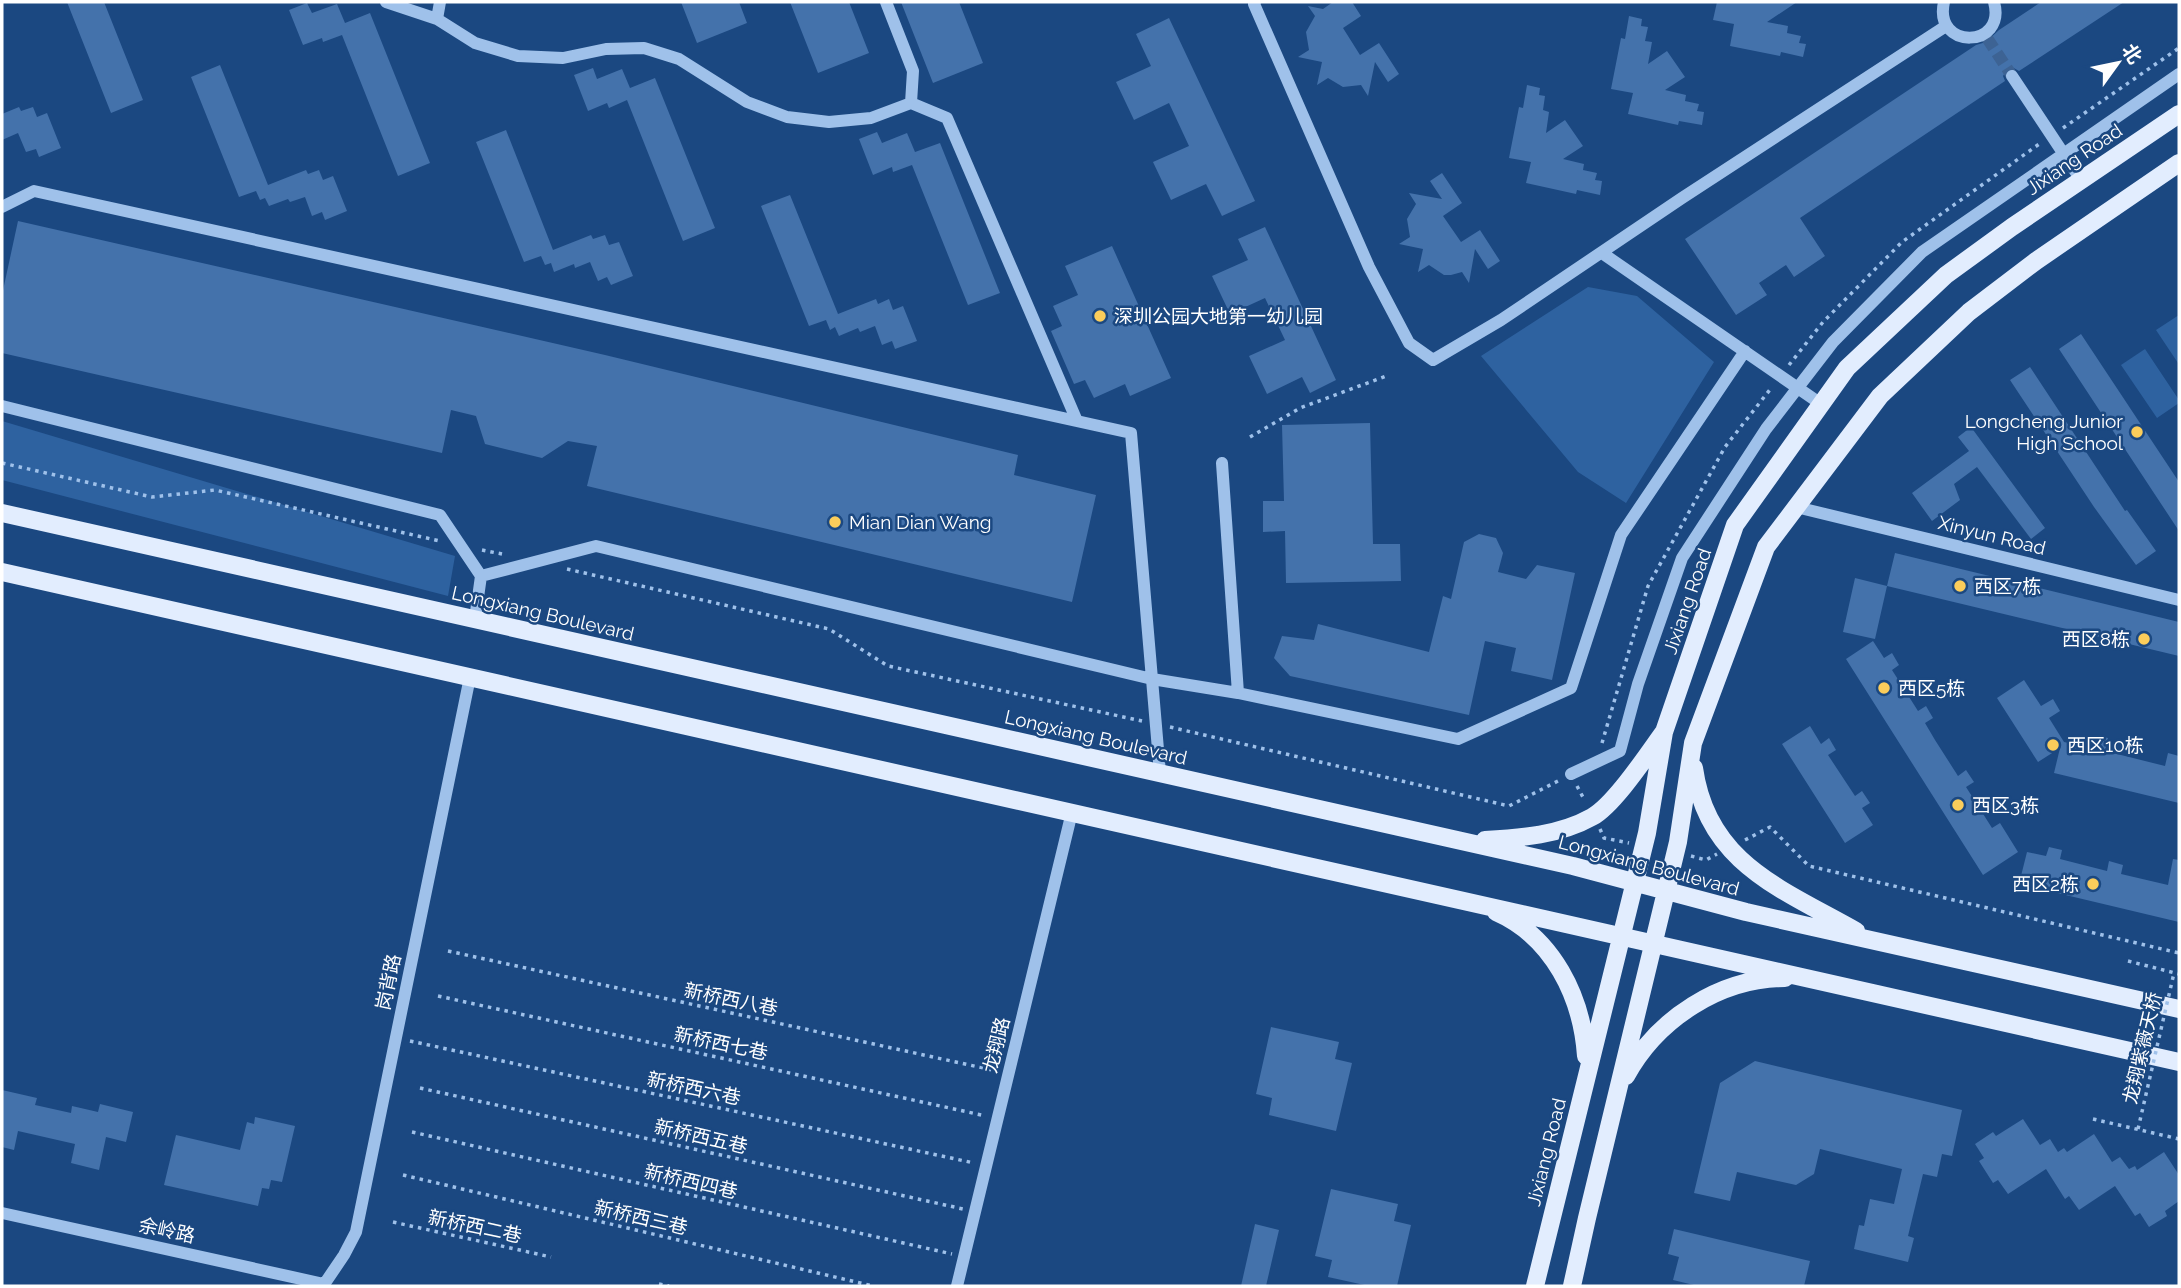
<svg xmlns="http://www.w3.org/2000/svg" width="2181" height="1288" font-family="Raleway,'Noto Sans SC',sans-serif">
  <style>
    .green { fill: #2e62a0 }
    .building { fill: #4472ab }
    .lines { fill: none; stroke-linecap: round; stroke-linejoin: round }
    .minor-tunnel { stroke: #3d6394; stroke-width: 12; stroke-dasharray: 12 6; stroke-linecap: butt }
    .path { stroke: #9fc1ea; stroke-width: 3.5; stroke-dasharray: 3.5 5; stroke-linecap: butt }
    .minor { stroke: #9fc1ea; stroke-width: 12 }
    .major { stroke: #e2edfe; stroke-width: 18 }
    .path-bridge { stroke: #9fc1ea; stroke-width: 3.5; stroke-dasharray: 3.5 5; stroke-linecap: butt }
    .poi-dot { fill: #fbcd5b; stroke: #1b4881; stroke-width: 2.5 }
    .labels { text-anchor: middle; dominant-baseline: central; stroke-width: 5; stroke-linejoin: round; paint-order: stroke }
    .street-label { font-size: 19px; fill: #fff; stroke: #1b4881 }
    .poi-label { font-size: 19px; fill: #fff; stroke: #1b4881; text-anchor: start }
  </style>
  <rect width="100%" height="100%" fill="#1b4881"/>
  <path class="green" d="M1588,287L1637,296L1714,362L1626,503L1578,472L1481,356Z
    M2179,315V362L2178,363L2156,330Z
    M2145,349L2179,400V403L2157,418L2121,365Z
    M2,421L455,556L448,596L2,480Z"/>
  <path class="building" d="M67,2H104L143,100L111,113Z
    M681,2H739L747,23L697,43Z
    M790,2H849L869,53L818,73Z
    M901,2H959L983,63L933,83Z
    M1333,2H1352L1361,16L1343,28L1360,55L1379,43L1399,74L1388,82L1375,62L1368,96L1361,85L1343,87L1328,78L1317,85L1322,62L1298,57L1309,50L1306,32L1315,16L1308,6L1323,9Z
    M1717,2H1797L1767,22L1788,26L1787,33L1801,36L1799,43L1806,44L1803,57L1781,52L1780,56L1730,46L1734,24L1713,20Z
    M2041,2H2124L2019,71L2012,67L2007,69L2003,76L2005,81L1800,218L1825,256L1794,277L1786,265L1759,283L1767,295L1736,315L1685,239L1976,45L1986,42L1999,30Z
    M307,3L312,13L337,4L345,23L370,13L430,163L398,176L342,35L323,42L322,38L303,45L289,10Z
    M1629,16L1642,19L1641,26L1648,27L1645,41L1652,42L1648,64L1667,51L1685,77L1665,90L1686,95L1685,101L1699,104L1697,111L1704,112L1702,125L1679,121L1678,125L1628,114L1633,93L1611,89L1621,38L1625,39Z
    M1169,18L1255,201L1222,216L1206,184L1171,200L1153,162L1189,146L1169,103L1134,120L1116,82L1151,66L1136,34Z
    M220,65L268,185L306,170L308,174L319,170L323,180L333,176L347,211L325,220L322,212L312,216L305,197L290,202L288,199L269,206L265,198L260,200L256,191L239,197L191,77Z
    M593,68L597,79L622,69L630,88L655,78L715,228L683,241L627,100L609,108L607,103L588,111L574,75Z
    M1527,85L1540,88L1539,95L1545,96L1543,110L1549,112L1546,133L1565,120L1583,146L1563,159L1584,164L1583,170L1597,173L1595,180L1602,181L1600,195L1577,190L1576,194L1526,183L1531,162L1509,158L1519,107L1523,108Z
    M19,107L21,111L33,107L37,117L47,113L61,148L39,157L36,149L26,152L18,133L2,140V114Z
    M506,130L553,250L591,235L593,239L605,235L609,245L619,242L633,276L611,285L607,277L598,281L590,262L575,268L574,264L554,272L551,263L545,265L541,256L524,262L476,142Z
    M877,132L882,143L907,133L915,152L940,143L1000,293L968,305L912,165L893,172L892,167L873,175L859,139Z
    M1442,173L1462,203L1443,216L1461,242L1480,230L1500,261L1488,269L1475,249L1469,283L1462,272L1451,275H1444L1429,265L1418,272L1423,249L1399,244L1410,237L1407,219L1416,204L1409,193L1442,199L1430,181Z
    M790,195L838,314L876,299L878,304L889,299L893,310L903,306L917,341L895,349L892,341L882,345L875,326L860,332L858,328L839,336L835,327L830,330L826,320L809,326L761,206Z
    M18,221L605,355L1018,455L1014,475L1096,495L1072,602L587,486L597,446L568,441L542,458L485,444L476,416L451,410L442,453L2,353V295Z
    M1265,227L1336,380L1310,393L1302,377L1267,394L1249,356L1285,340L1265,298L1230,314L1212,276L1248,260L1238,239Z
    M1112,246L1171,378L1130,396L1125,384L1094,398L1085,380L1074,384L1051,331L1062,326L1053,306L1078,295L1065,266Z
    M2081,334L2179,482V531L2059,349Z
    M2030,367L2125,511L2127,510L2156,551L2136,565L2094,507L2010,380Z
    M1370,423L1373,544H1400L1401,581L1286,583L1285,531L1263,532V501H1284L1282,425Z
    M1971,427L2045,528L2031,539L1977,467L1954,484L1960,500L1932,521L1912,493L1969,451L1958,437Z
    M1479,534L1496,538L1503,553L1498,572L1526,579L1537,565L1575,573L1552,680L1511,671L1516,648L1485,641L1469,715L1290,676L1274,658L1282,636L1314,640L1318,624L1429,652L1443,596L1451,599L1464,542Z
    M1895,553L2179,622V656L1887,586Z
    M1855,578L1887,586L1875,639L1843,632Z
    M1873,641L1884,658L1892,653L1899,665L1892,670L1918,711L1926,706L1933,718L1925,723L1935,740L1958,776L1966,770L1974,782L1966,787L1992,828L2000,823L2018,852L1983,875L1846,659Z
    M2024,680L2041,706L2053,699L2060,711L2049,718L2064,742L2091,748L2094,735L2108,738L2105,751L2165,766L2168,753L2179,756V803L2054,773L2060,748L2038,762L1997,698Z
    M1810,726L1821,744L1829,738L1836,750L1828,755L1855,796L1862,791L1870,803L1862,808L1873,825L1845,843L1782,744Z
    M2049,847L2062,850L2060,859L2107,871L2109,861L2123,865L2121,874L2168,885L2173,859L2179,860V922L2019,884L2027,852L2046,856Z
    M1271,1027L1339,1042L1335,1059L1352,1063L1336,1131L1269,1115L1272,1098L1256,1094Z
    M1755,1061L1962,1110L1952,1156L1942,1154L1937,1177L1923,1174L1908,1236L1914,1238L1908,1262L1854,1249L1859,1225L1864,1226L1870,1199L1894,1204L1902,1169L1820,1149L1814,1174L1796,1185L1737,1172L1730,1201L1694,1193L1720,1083Z
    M2,1090L37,1098L35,1105L71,1113L72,1106L98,1112L100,1104L133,1112L126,1142L106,1137L99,1170L71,1163L75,1144L18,1131L14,1150L2,1147Z
    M255,1117L295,1126L282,1182L271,1180L269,1189L262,1188L258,1206L164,1185L176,1135L240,1150L247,1122L254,1124Z
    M2023,1119L2040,1145L2050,1139L2058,1152L2064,1148L2067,1152L2094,1134L2112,1162L2120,1157L2129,1169L2135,1166L2137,1170L2164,1152L2179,1175V1201L2165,1211L2167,1216L2149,1227L2140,1213L2135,1216L2115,1186L2079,1210L2069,1196L2065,1199L2046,1169L2008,1194L1998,1180L1993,1183L1979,1161L1984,1158L1975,1144L1993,1132L1996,1136Z
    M1331,1189L1398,1204L1394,1221L1411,1225L1397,1286H1369L1328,1277L1332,1260L1315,1256Z
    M1255,1224L1279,1230L1266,1286H1241Z
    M1674,1229L1810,1261L1804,1286H1698L1673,1280L1679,1257L1668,1254Z"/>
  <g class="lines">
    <path class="minor-tunnel" d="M1987,38L2012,76"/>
    <path class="path" d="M2063,128L2179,48
      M1789,365L1823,322L1902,242L2042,142
      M1250,437L1300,408L1389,375
      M2,463L152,497L215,490L440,541
      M482,550L502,554
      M567,569L829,629L888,666L1142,721
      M1170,727L1509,806L1560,780
      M1602,743L1648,586L1725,447L1772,387
      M1577,786L1585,801
      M1600,829L1604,838L1629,843
      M1745,840L1770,827L1809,866L2179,953
      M1691,856L1706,860L1717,854
      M448,951L997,1071
      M2128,961L2179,974
      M438,996L986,1116
      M410,1041L974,1163
      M420,1088L963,1209
      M2093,1119L2179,1139
      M412,1132L952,1254
      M403,1175L873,1286
      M393,1222L551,1257
      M659,1284L669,1286"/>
    <path class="minor" d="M386,2L437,19L475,43L518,56L563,58L606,49L644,48L679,59L747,102L787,117L829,122L871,118L911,103L947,118L1077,421
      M886,2L913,71L911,103
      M1255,2L1254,4L1369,267L1409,343L1433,360L1501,320L1682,198L1946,26
      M1944,2C1933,50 2007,49 1994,2
      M437,19L440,2
      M2012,76L2081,180
      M2,207L34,191L1131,433L1160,773
      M1602,253L1821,404
      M2,406L440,515L481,576L596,546L1152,679L1238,693L1458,739L1571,688L1621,535L1745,351
      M1222,463L1238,693
      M1796,507L2179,600
      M475,619L481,576
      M1571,774L1620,751L1638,684L1682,558L1766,429L1833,342L1922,252L2179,74
      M2,1213L324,1284
      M323,1286L344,1255L356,1232L470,677
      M957,1286L1072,812"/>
    <path class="major" d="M2,513L1573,866L1746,912L2179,1009
      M2,572L2179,1062
      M1694,768C1707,863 1782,889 1856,931
      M1485,840C1521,838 1560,835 1592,817C1614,805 1647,755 1663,733
      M1496,912C1553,937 1582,997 1586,1056
      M1626,1076C1657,1019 1720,978 1785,978
      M1535,1286L1647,833L1664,732L1735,525L1847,368L1946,275L2012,227L2179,114
      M1572,1286L1587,1218L1678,842L1693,743L1766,547L1880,396L1969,312L2036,261L2179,163"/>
    <path class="path-bridge" d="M2138,1129L2174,973"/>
  </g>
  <g class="poi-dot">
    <circle cx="1100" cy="316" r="7"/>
    <circle cx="2137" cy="432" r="7"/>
    <circle cx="835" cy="522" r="7"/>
    <circle cx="1960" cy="586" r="7"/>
    <circle cx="2144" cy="639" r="7"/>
    <circle cx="1884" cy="688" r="7"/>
    <circle cx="2053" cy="745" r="7"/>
    <circle cx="1958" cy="805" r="7"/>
    <circle cx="2093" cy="884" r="7"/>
  </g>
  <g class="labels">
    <g class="street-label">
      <text transform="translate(2074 159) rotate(-34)">Jixiang Road</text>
      <text transform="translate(1992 535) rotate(14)">Xinyun Road</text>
      <text transform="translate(1687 601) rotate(-71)">Jixiang Road</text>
      <text transform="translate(543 613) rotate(13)">Longxiang Boulevard</text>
      <text transform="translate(1096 737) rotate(13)">Longxiang Boulevard</text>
      <text transform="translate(1649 865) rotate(15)">Longxiang Boulevard</text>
      <text transform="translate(388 982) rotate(-78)">岗背路</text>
      <text transform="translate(731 999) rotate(12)">新桥西八巷</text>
      <text transform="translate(721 1043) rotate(12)">新桥西七巷</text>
      <text transform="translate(996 1045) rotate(-76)">龙翔路</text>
      <text transform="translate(2142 1048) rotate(-77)">龙翔紫薇天桥</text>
      <text transform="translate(694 1088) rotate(12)">新桥西六巷</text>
      <text transform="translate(701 1136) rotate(13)">新桥西五巷</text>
      <text transform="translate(1546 1152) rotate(-76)">Jixiang Road</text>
      <text transform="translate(691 1181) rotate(13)">新桥西四巷</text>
      <text transform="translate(641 1217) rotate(13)">新桥西三巷</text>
      <text transform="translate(475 1226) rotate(12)">新桥西二巷</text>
      <text transform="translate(167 1230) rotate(12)">余岭路</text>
    </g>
    <g class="poi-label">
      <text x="1114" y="316">深圳公园大地第一幼儿园</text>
      <text x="2123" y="421" text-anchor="end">Longcheng Junior<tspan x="2123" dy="22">High School</tspan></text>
      <text x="849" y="522">Mian Dian Wang</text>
      <text x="1974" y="586">西区7栋</text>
      <text x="2130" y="639" text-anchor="end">西区8栋</text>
      <text x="1898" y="688">西区5栋</text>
      <text x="2067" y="745">西区10栋</text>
      <text x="1972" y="805">西区3栋</text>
      <text x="2079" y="884" text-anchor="end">西区2栋</text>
    </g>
  </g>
  <rect width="2181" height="1288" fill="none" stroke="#ffffff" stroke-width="7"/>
  <g transform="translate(2118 63) rotate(57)" stroke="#1b4881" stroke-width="5" paint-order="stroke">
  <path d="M0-5L12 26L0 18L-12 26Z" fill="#ffffff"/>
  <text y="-10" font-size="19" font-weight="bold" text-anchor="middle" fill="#ffffff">北</text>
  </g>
</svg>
